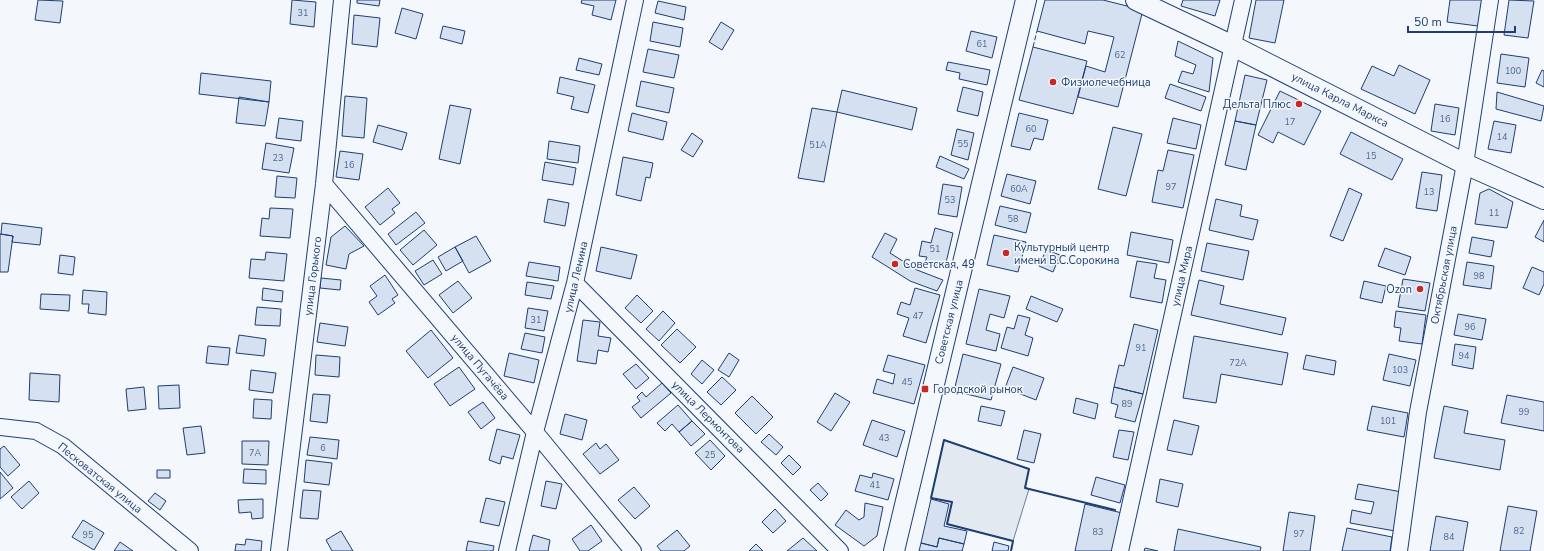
<svg xmlns="http://www.w3.org/2000/svg" width="1544" height="551" font-family="'Nunito Sans',sans-serif">
  <style>
    .green { fill: #e3e9f0; stroke: #687fa3 }
    .building { fill: #d5e0f0; stroke: #1d3f73 }
    .lines { fill: none; stroke-linecap: round; stroke-linejoin: round }
    .minor-casing { stroke: #1d3f73; stroke-width: 18 }
    .major-casing { stroke: #1d3f73; stroke-width: 22 }
    .minor { stroke: #f4f7fb; stroke-width: 16 }
    .major { stroke: #f4f7fb; stroke-width: 20 }
    .fence { stroke: #1d3f73; stroke-width: 1; stroke-dasharray: 5 2; stroke-linecap: butt }
    .wall { stroke: #1d3f73; stroke-width: 2 }
    .poi-dot { fill: #c62828; stroke: #f4f7fb; stroke-width: 1.5 }
    .labels { text-anchor: middle; dominant-baseline: central; stroke-width: 3; stroke-linejoin: round; paint-order: stroke }
    .number-label { font-size: 9px; fill: #4b6792 }
    .poi-label { font-size: 11px; fill: #1d3f73; stroke: #f4f7fb; text-anchor: start }
    .street-label { font-size: 11px; fill: #1d3f73; stroke: #f4f7fb }
  </style>
  <rect width="100%" height="100%" fill="#f4f7fb"/>
  <path class="green" d="M944,440L1029,469L1025,487L1029,489L1013,541L947,524L952,502L931,498Z"/>
  <path class="building" d="M38,0L63,1L60,23L35,20Z
    M292,0L316,2L314,27L290,24Z
    M357,0H380L379,6L357,3Z
    M582,0H616L611,20L592,15L594,6L581,3Z
    M1045,0H1103L1143,10L1118,107L1078,97L1086,66L1105,72L1114,37L1088,31L1085,44L1037,31Z
    M1183,0H1220L1215,16L1181,6Z
    M1256,0H1284L1275,43L1249,38Z
    M1450,0H1482L1478,26L1447,22Z
    M1509,0L1534,1L1528,38L1504,35Z
    M658,1L686,7L684,20L655,13Z
    M402,8L423,14L416,39L395,33Z
    M354,15L380,18L377,47L352,44Z
    M653,22L683,28L680,47L650,41Z
    M721,22L734,30L722,50L709,42Z
    M443,26L465,31L462,44L440,38Z
    M971,31L997,37L992,58L966,51Z
    M1178,41L1213,58L1209,92L1178,82L1182,71L1193,74L1196,65L1175,56Z
    M1033,47L1087,61L1073,114L1019,100Z
    M648,49L679,55L674,78L643,72Z
    M1501,54L1529,58L1525,87L1497,83Z
    M579,58L602,64L599,75L576,70Z
    M948,62L990,70L987,85L959,79L960,73L946,70Z
    M1399,65L1430,80L1415,114L1361,89L1372,66L1394,76Z
    M1542,70L1544,71V87L1536,83Z
    M201,73L271,81L269,102L199,94Z
    M1245,75L1267,80L1256,125L1235,121Z
    M560,77L595,85L588,113L571,109L574,97L557,93Z
    M641,81L674,88L669,113L636,106Z
    M1170,84L1206,97L1201,111L1165,98Z
    M963,87L983,92L978,116L957,111Z
    M842,90L917,108L912,130L837,112Z
    M1280,91L1321,111L1304,145L1278,132L1273,143L1258,135Z
    M1497,92L1544,106L1541,121L1496,109Z
    M345,96L367,98L364,138L342,136Z
    M239,97L269,102L265,126L236,123Z
    M1435,104L1459,108L1455,135L1431,131Z
    M450,105L471,109L460,164L439,159Z
    M812,108L837,112L824,182L798,178Z
    M632,113L667,122L663,140L628,131Z
    M1019,113L1048,120L1043,140L1034,138L1030,150L1011,146Z
    M279,118L303,121L301,141L276,138Z
    M1173,118L1201,125L1196,149L1167,143Z
    M1235,121L1256,125L1246,170L1225,165Z
    M1494,121L1516,125L1511,153L1488,149Z
    M378,125L407,133L402,150L373,142Z
    M1113,127L1142,134L1126,196L1098,189Z
    M957,129L974,133L968,160L951,155Z
    M1351,132L1403,159L1392,180L1340,154Z
    M692,133L703,141L693,157L681,150Z
    M549,141L580,146L578,163L547,159Z
    M266,143L294,148L289,173L262,169Z
    M1168,150L1194,155L1183,208L1152,202L1158,170L1163,171Z
    M340,151L363,154L359,180L336,177Z
    M940,156L969,169L964,179L936,167Z
    M623,157L653,163L650,178L646,177L641,201L616,195Z
    M545,162L576,168L573,185L542,180Z
    M1422,172L1442,175L1437,211L1416,208Z
    M1007,174L1036,181L1030,204L1001,196Z
    M277,176L297,178L295,198L275,197Z
    M943,184L962,187L957,217L938,214Z
    M388,188L400,203L392,209L395,213L380,225L365,207Z
    M1349,188L1362,194L1343,241L1330,236Z
    M1489,189L1513,202L1507,228L1475,224L1480,193Z
    M548,199L569,203L565,226L544,222Z
    M1216,199L1242,205L1240,216L1258,220L1253,240L1209,230Z
    M1000,206L1031,213L1026,233L995,225Z
    M270,208L293,209L290,238L260,236L262,218L269,219Z
    M416,212L425,223L396,245L388,234Z
    M1544,220V242L1535,237Z
    M2,223L42,228L40,245L12,242L13,236L1,234Z
    M345,226L364,246L349,254L346,269L326,265L331,237Z
    M935,228L953,233L945,267L925,262L927,257L919,256L922,241L931,243Z
    M424,230L437,245L413,265L400,250Z
    M1131,232L1173,240L1169,263L1127,255Z
    M885,233L897,239L890,253L917,270L943,280L937,291L910,281L872,257Z
    M0,234L13,236L8,272H0Z
    M994,235L1026,242L1018,272L987,265Z
    M476,236L491,261L469,273L455,247Z
    M1472,237L1494,241L1491,257L1469,253Z
    M1207,243L1249,251L1243,280L1201,271Z
    M455,247L463,261L446,271L438,257Z
    M601,247L637,255L631,279L596,271Z
    M1385,248L1411,257L1405,275L1378,266Z
    M1046,250L1060,255L1053,272L1039,266Z
    M266,252L287,254L284,281L249,278L251,259L265,260Z
    M60,255L75,257L73,275L58,273Z
    M433,260L442,274L424,285L415,271Z
    M1137,261L1157,264L1154,278L1166,280L1162,303L1130,297Z
    M529,262L560,267L558,281L526,276Z
    M1467,262L1494,266L1491,289L1463,285Z
    M1532,267L1544,272V284L1539,295L1523,288Z
    M385,275L398,295L392,299L395,303L378,315L369,302L377,296L370,286Z
    M321,278L341,280L340,290L320,288Z
    M1403,279L1430,283L1425,311L1398,307Z
    M1199,280L1224,286L1220,304L1286,318L1282,335L1191,315Z
    M458,281L472,298L453,313L439,295Z
    M1364,281L1386,286L1382,303L1360,298Z
    M527,282L554,286L551,299L525,295Z
    M263,288L283,291L282,302L262,300Z
    M915,288L940,295L926,343L903,336L909,318L897,314L901,302L910,305Z
    M979,289L1010,296L1004,318L990,314L986,330L1000,334L996,351L966,344Z
    M83,290L107,292L106,315L88,313L89,304H82Z
    M41,294L70,295L69,311L40,309Z
    M637,295L653,311L641,323L625,308Z
    M1031,296L1063,309L1057,322L1026,309Z
    M257,307L281,309L280,326L255,325Z
    M528,308L548,311L544,331L525,328Z
    M663,311L675,323L659,341L646,329Z
    M1396,311L1426,315L1422,344L1399,341L1401,328L1394,327Z
    M1458,314L1486,319L1482,340L1454,335Z
    M1018,315L1030,318L1025,335L1033,338L1028,356L1001,348L1007,327L1014,329Z
    M583,320L600,322L598,336L611,338L608,352L598,350L596,364L577,361Z
    M320,323L348,327L345,346L317,342Z
    M1134,324L1158,330L1143,394L1114,387L1119,365L1124,366Z
    M677,329L696,347L680,363L661,345Z
    M431,330L453,358L428,378L406,351Z
    M525,333L545,337L542,353L521,349Z
    M239,335L266,339L264,356L236,353Z
    M1194,336L1288,353L1282,385L1221,374L1216,403L1183,398Z
    M1455,344L1476,347L1473,369L1452,365Z
    M208,346L230,348L228,365L206,363Z
    M509,353L539,360L534,383L504,376Z
    M729,353L739,360L729,377L718,370Z
    M963,354L1001,364L991,400L954,391Z
    M1389,354L1416,360L1410,386L1383,380Z
    M316,355L340,357L339,377L315,375Z
    M888,355L925,365L914,404L873,393L877,379L893,384L895,374L883,371Z
    M1306,355L1336,361L1334,375L1303,369Z
    M702,360L714,370L702,384L691,374Z
    M636,364L649,378L636,389L623,374Z
    M459,367L475,389L450,406L434,384Z
    M1013,367L1044,378L1036,400L1005,388Z
    M251,370L276,373L273,393L249,390Z
    M30,373L60,375L59,402L29,400Z
    M722,377L736,390L721,405L707,392Z
    M662,383L671,393L641,418L632,407L640,401L637,397L642,392L646,397Z
    M179,385L180,408L159,409L158,386Z
    M144,387L146,409L128,411L126,389Z
    M1114,387L1143,394L1135,422L1115,417L1118,405L1111,403Z
    M835,393L850,402L831,431L817,422Z
    M313,394L330,395L327,423L310,421Z
    M1507,395L1544,402V431L1501,423Z
    M752,396L773,417L756,434L735,413Z
    M1076,398L1098,404L1095,419L1073,413Z
    M254,399L272,400L271,419L253,418Z
    M483,402L495,418L481,429L468,412Z
    M678,405L692,421L679,432L672,424L665,431L657,423Z
    M981,406L1005,411L1001,426L978,421Z
    M1372,406L1408,413L1404,437L1367,430Z
    M1444,406L1468,411L1464,433L1505,440L1500,470L1434,458Z
    M565,414L587,420L582,440L560,434Z
    M872,420L905,431L897,457L863,445Z
    M1174,420L1199,426L1192,455L1167,450Z
    M692,421L705,434L691,446L679,432Z
    M201,426L205,453L187,455L183,428Z
    M497,429L520,435L513,459L502,456L500,464L489,460Z
    M1024,430L1041,434L1034,463L1017,459Z
    M1119,430L1134,432L1128,460L1113,457Z
    M769,434L783,447L776,455L761,442Z
    M310,437L339,440L337,459L307,455Z
    M710,440L725,456L711,470L695,453Z
    M242,441H269L268,465L242,464Z
    M596,443L600,449L606,444L619,460L600,474L583,454Z
    M4,446L20,465L8,476L0,467V449Z
    M789,455L801,467L793,475L781,463Z
    M306,460L332,463L329,485L304,482Z
    M244,469L266,470V484L243,483Z
    M157,470H170V478H157Z
    M0,472L13,488L0,499Z
    M873,473L894,479L888,500L855,491L860,475L872,478Z
    M1096,477L1125,485L1120,503L1091,495Z
    M1160,479L1183,484L1178,507L1156,502Z
    M29,481L39,493L22,509L11,497Z
    M546,481L562,484L556,509L541,506Z
    M818,483L828,494L821,501L810,490Z
    M1358,484L1402,492L1395,531L1350,523L1352,510L1371,514L1374,502L1355,499Z
    M634,487L650,506L635,519L618,500Z
    M303,490L321,491L318,519L300,518Z
    M155,493L166,501L160,510L148,501Z
    M486,498L505,502L499,526L480,522Z
    M263,499V518L252,519L251,512L239,513L238,500Z
    M931,499L949,504L944,526L967,531L964,544L939,538L937,547L921,543Z
    M865,503L883,507L877,536L864,546L835,525L846,510L859,520L864,517Z
    M1085,504L1122,513L1113,551H1075Z
    M1508,506L1537,511L1530,551H1500Z
    M775,509L786,521L773,533L762,522Z
    M1289,512L1315,516L1310,551H1283Z
    M1436,516L1468,522L1463,551H1430Z
    M83,520L104,533L94,550L72,537Z
    M591,525L602,541L588,551H580L572,539Z
    M1347,528L1392,537L1390,551H1342Z
    M1178,529L1261,547L1260,551H1174Z
    M677,530L690,546L684,551H661L657,546Z
    M341,531L353,551H332L326,540Z
    M533,535L550,540L548,551H529Z
    M803,538L817,551H787Z
    M939,538L964,544L962,551H919L921,543L937,547Z
    M246,539L262,541L261,551H235L236,544L245,545Z
    M468,541L494,546L493,551H466Z
    M120,542L133,551H114Z
    M994,542L1009,546L1008,551H992Z
    M756,544L763,551H749Z
    M1145,548L1158,551H1144Z"/>
  <g class="lines">
    <defs>
      <path id="minor" d="M324,184L535,432L633,551
        M575,283L840,551
        M0,427L36,431L63,446L190,551
        M279,551L324,184L342,0
        M507,551L535,432L575,283L635,0
        M1120,551L1243,0
        M1399,551L1418,412L1465,164L1490,0"/>
      <path id="major" d="M1136,0L1233,46L1465,164L1544,199
        M894,551L1026,0"/>
    </defs>
    <use href="#minor" class="minor-casing"/>
    <use href="#major" class="major-casing"/>
    <use href="#minor" class="minor"/>
    <use href="#major" class="major"/>
    <path class="fence" d="M1033,47L1037,31"/>
    <path class="wall" d="M1011,551L1013,541L947,524L952,502L931,498L944,440L1029,469L1025,488L1115,510"/>
  </g>
  <g class="poi-dot">
    <circle cx="1053" cy="82" r="4"/>
    <circle cx="1299" cy="104" r="4"/>
    <circle cx="1006" cy="253" r="4"/>
    <circle cx="895" cy="264" r="4"/>
    <circle cx="1420" cy="289" r="4"/>
    <rect x="921" y="385" width="8" height="8" rx="2"/>
  </g>
  <g class="labels">
    <g class="number-label">
      <text x="303" y="13">31</text>
      <text x="982" y="44">61</text>
      <text x="1120" y="55">62</text>
      <text x="1513" y="71">100</text>
      <text x="1445" y="119">16</text>
      <text x="1290" y="122">17</text>
      <text x="1031" y="129">60</text>
      <text x="1502" y="137">14</text>
      <text x="963" y="144">55</text>
      <text x="818" y="145">51А</text>
      <text x="1371" y="156">15</text>
      <text x="278" y="158">23</text>
      <text x="349" y="165">16</text>
      <text x="1171" y="187">97</text>
      <text x="1019" y="189">60А</text>
      <text x="1429" y="192">13</text>
      <text x="950" y="200">53</text>
      <text x="1494" y="213">11</text>
      <text x="1013" y="219">58</text>
      <text x="935" y="249">51</text>
      <text x="1479" y="276">98</text>
      <text x="918" y="316">47</text>
      <text x="536" y="320">31</text>
      <text x="1470" y="327">96</text>
      <text x="1141" y="348">91</text>
      <text x="1464" y="356">94</text>
      <text x="1238" y="363">72А</text>
      <text x="1400" y="370">103</text>
      <text x="907" y="382">45</text>
      <text x="1127" y="404">89</text>
      <text x="1524" y="412">99</text>
      <text x="1388" y="421">101</text>
      <text x="884" y="438">43</text>
      <text x="323" y="448">6</text>
      <text x="255" y="453">7А</text>
      <text x="710" y="455">25</text>
      <text x="875" y="485">41</text>
      <text x="1519" y="531">82</text>
      <text x="1098" y="532">83</text>
      <text x="1299" y="534">97</text>
      <text x="88" y="535">95</text>
      <text x="1449" y="537">84</text>
    </g>
    <g class="poi-label">
      <text x="1061" y="82">Физиолечебница</text>
      <text x="1291" y="104" text-anchor="end">Дельта Плюс</text>
      <text x="1014" y="247">Культурный центр<tspan x="1014" dy="13">имени В.С.Сорокина</tspan></text>
      <text x="903" y="264">Советская, 49</text>
      <text x="1412" y="289" text-anchor="end">Ozon</text>
      <text x="933" y="389">Городской рынок</text>
    </g>
    <g class="street-label">
      <text transform="translate(1340 100) rotate(27)">улица Карла Маркса</text>
      <text transform="translate(1444 275) rotate(-79)">Октябрьская улица</text>
      <text transform="translate(313 276) rotate(-83)">улица Горького</text>
      <text transform="translate(1182 276) rotate(-77)">улица Мира</text>
      <text transform="translate(576 277) rotate(-77)">улица Ленина</text>
      <text transform="translate(949 322) rotate(-76)">Советская улица</text>
      <text transform="translate(480 367) rotate(50)">улица Пугачёва</text>
      <text transform="translate(708 417) rotate(45)">улица Лермонтова</text>
      <text transform="translate(100 478) rotate(39)">Песковатская улица</text>
    </g>
  </g>
  <path d="M1408 26v6h107v-6" fill="none" stroke="#1d3f73" stroke-width="2"/>
  <text x="1414" y="26" font-size="12" fill="#1d3f73" stroke="#f4f7fb" stroke-width="3" paint-order="stroke">50 m</text>
</svg>
